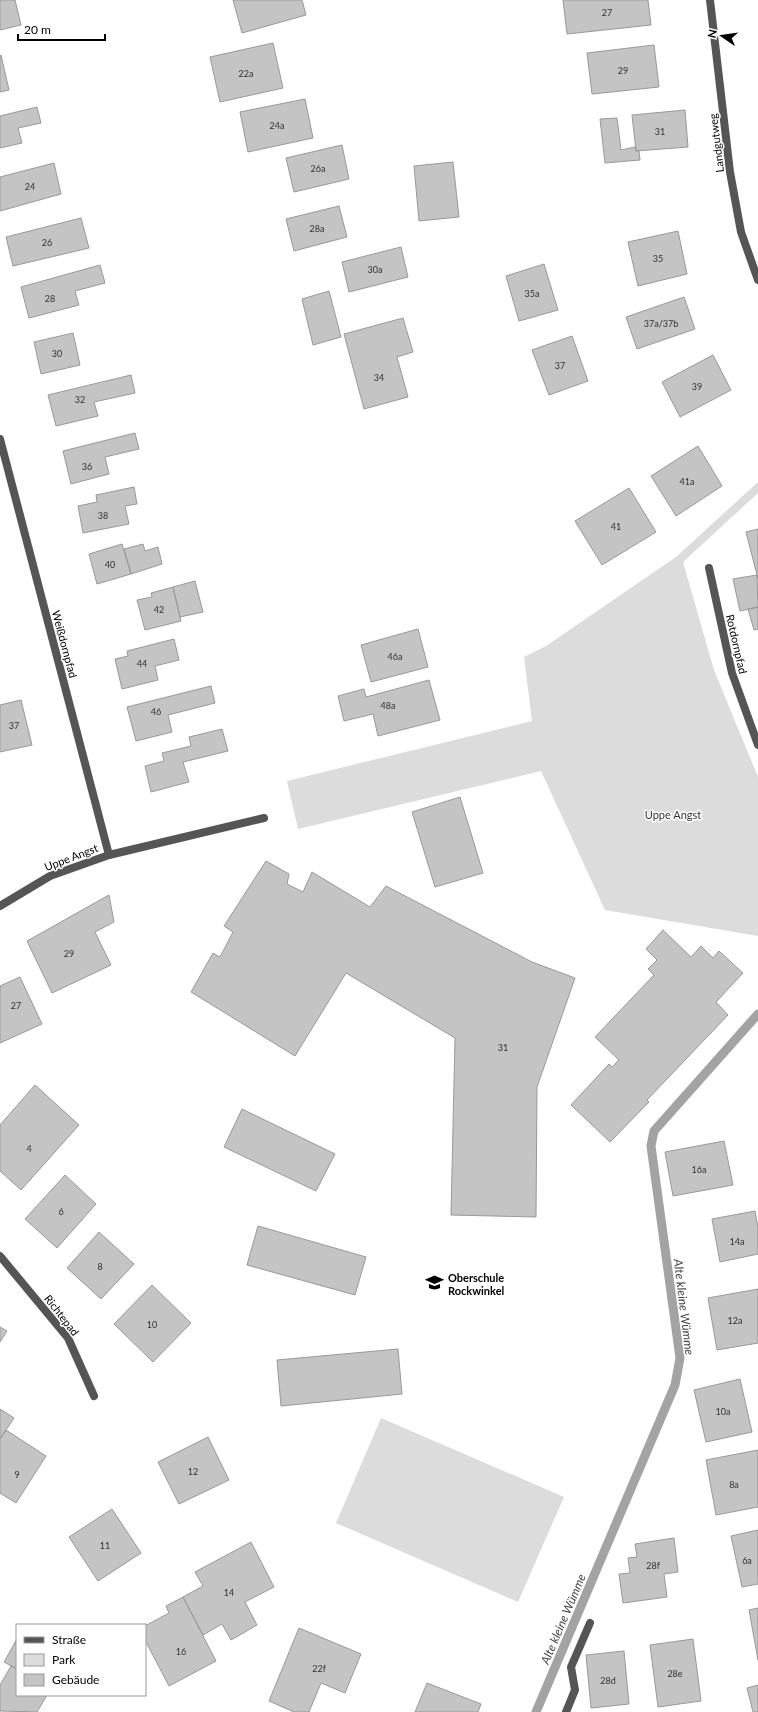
<svg xmlns="http://www.w3.org/2000/svg" width="758" height="1712" font-family="Lato,sans-serif">
  <style>
    .green { fill: #dcdcdc }
    .lines { fill: none; stroke-linecap: round; stroke-linejoin: round }
    .stream { stroke: #a3a3a3; stroke-width: 9 }
    .building { fill: #c4c4c4; stroke: #999 }
    .service { stroke: #555; stroke-width: 8 }
    .minor { stroke: #555; stroke-width: 8 }
    .labels { text-anchor: middle; dominant-baseline: central; stroke-width: 3; stroke-linejoin: round; paint-order: stroke }
    .number-label { font-size: 9px; fill: #313131 }
    .street-label { font-size: 11px; fill: #000; stroke: #fff }
    .park-label { font-size: 11px; fill: #333; stroke: #fff }
    .poi-label { font-size: 11px; font-weight: bold; fill: #000; stroke: #fff; text-anchor: start }
    .water-label { font-size: 12px; font-style: italic; fill: #444; stroke: #fff }
  </style>
  <rect width="100%" height="100%" fill="#fff"/>
  <path class="green" d="M758,482V493L683,562L714,670L758,777V936L605,910L541,771L298,829L287,781L532,721L524,657L546,646L676,557Z
    M381,1418L564,1497L518,1602L336,1523Z"/>
  <g class="lines">
    <path class="stream" d="M536,1712L675,1385L680,1358L651,1146L654,1131L758,1014"/>
  </g>
  <path class="building" d="M0,0H15L21,25L0,30Z
    M233,0H302L306,15L242,33Z
    M563,0H648L651,25L567,34Z
    M273,43L283,88L220,102L210,57Z
    M654,45L659,87L592,94L587,53Z
    M1,55L9,90L0,92V56Z
    M305,99L313,138L248,152L240,112Z
    M37,107L41,123L18,128L22,143L0,148V116Z
    M685,110L688,147L636,151L632,115Z
    M617,118L621,150L635,147L636,151H639L640,160L605,163L600,119Z
    M342,145L349,179L294,192L286,158Z
    M453,162L459,217L419,221L414,166Z
    M54,163L61,194L0,211V177Z
    M339,206L347,237L294,251L286,219Z
    M81,218L89,248L13,266L6,237Z
    M678,231L687,274L638,286L628,242Z
    M401,247L408,277L349,292L342,262Z
    M544,264L558,310L519,321L506,276Z
    M100,265L105,283L75,291L79,305L29,318L21,287Z
    M329,291L341,337L313,345L302,299Z
    M684,297L695,329L637,349L626,317Z
    M403,318L413,352L397,357L408,397L364,409L344,334Z
    M73,333L80,365L41,374L34,342Z
    M572,336L588,381L549,395L532,350Z
    M713,355L731,390L680,417L662,382Z
    M131,375L135,393L94,402L98,416L56,426L48,395Z
    M135,433L139,449L105,457L109,474L71,484L63,451Z
    M698,446L722,486L676,516L651,476Z
    M134,487L137,504L125,506L129,524L83,533L78,506L97,502L96,495Z
    M629,488L656,532L602,565L575,521Z
    M758,529V579L746,532Z
    M122,544L131,574L97,584L89,554Z
    M143,544L145,551L158,547L162,564L131,574L124,549Z
    M757,575L758,607L740,611L733,579Z
    M195,581L203,612L180,617L173,587Z
    M173,587L181,621L145,630L137,600L152,597L151,593Z
    M758,607V629L754,630L748,609Z
    M418,629L428,667L371,682L361,645Z
    M174,639L179,660L155,666L158,680L122,689L115,659L128,656L127,651Z
    M429,680L440,720L378,736L373,714L344,721L338,696L364,689L366,697Z
    M211,686L215,703L168,715L172,732L136,741L127,707Z
    M21,700L32,745L0,752V705Z
    M222,729L228,751L183,762L189,782L151,792L145,766L164,761L162,753L191,746L189,737Z
    M460,797L483,873L435,887L412,812Z
    M266,861L289,874L287,884L303,892L312,872L370,907L386,886L532,962L575,978L537,1087L536,1217L451,1215L455,1038L346,973L295,1056L191,992L213,953L220,957L233,932L224,926Z
    M109,895L114,922L95,932L111,965L52,993L27,941Z
    M663,930L691,957L701,946L713,958L719,951L743,973L716,1002L728,1015L647,1100L649,1102L610,1142L571,1105L609,1064L612,1067L619,1060L595,1037L654,975L648,969L657,960L646,949Z
    M20,977L42,1024L0,1043V986Z
    M35,1085L79,1125L21,1190L0,1171V1125Z
    M242,1109L335,1154L316,1191L224,1147Z
    M724,1141L733,1185L673,1196L665,1152Z
    M65,1175L96,1204L57,1248L25,1219Z
    M755,1211L758,1227V1254L720,1262L712,1219Z
    M258,1226L366,1257L355,1295L247,1265Z
    M99,1232L134,1264L101,1299L67,1268Z
    M152,1285L191,1323L153,1362L114,1324Z
    M758,1289V1343L717,1350L708,1298Z
    M0,1327L7,1331L0,1342Z
    M398,1349L402,1394L281,1406L277,1360Z
    M740,1379L752,1432L706,1442L694,1390Z
    M0,1409L14,1418L0,1439Z
    M6,1430L46,1456L16,1503L0,1493V1439Z
    M208,1437L229,1480L179,1504L158,1462Z
    M758,1450V1507L716,1515L706,1460Z
    M112,1509L141,1553L98,1581L69,1537Z
    M758,1530V1584L742,1587L731,1536Z
    M674,1538L678,1572L664,1574L667,1597L623,1603L619,1574L630,1573L628,1558L637,1557L635,1544Z
    M251,1542L274,1587L245,1602L257,1625L231,1640L222,1624L203,1635L183,1597L203,1586L195,1572Z
    M183,1597L216,1661L169,1686L145,1640V1626L169,1613L166,1606Z
    M758,1608V1660L749,1610Z
    M299,1628L361,1654L345,1693L321,1683L309,1712H294L269,1701Z
    M17,1639V1669L4,1662Z
    M693,1639L701,1701L658,1707L650,1645Z
    M624,1651L629,1704L591,1708L586,1655Z
    M11,1666L17,1669V1695H47L37,1712L0,1711V1685Z
    M427,1683L481,1704L478,1712H415Z
    M758,1685V1712H753L747,1688Z"/>
  <g class="lines">
    <path class="service" d="M709,568L732,673L758,745
      M109,855L264,818
      M566,1712L575,1690L571,1667L590,1623"/>
    <path class="minor" d="M710,0L730,172L741,232L758,280
      M0,439L109,855L50,876L0,906
      M0,1256L68,1338L94,1396"/>
  </g>
  <defs>
    <symbol id="school-bare" viewBox="-9 -9 18 18"><path d="M0-5L7-2L0 1L-7-2ZM-4 1L0 2.5L4 1V4Q0 6-4 4Z" fill="#000" stroke="#fff" stroke-width="2.5" paint-order="stroke"/></symbol>
  </defs>
  <g fill-rule="evenodd">
    <use href="#school-bare" x="422" y="1270" width="25" height="25"/>
  </g>
  <g class="labels">
    <g class="number-label">
      <text x="607" y="12">27</text>
      <text x="623" y="70">29</text>
      <text x="246" y="73">22a</text>
      <text x="277" y="125">24a</text>
      <text x="660" y="131">31</text>
      <text x="318" y="168">26a</text>
      <text x="30" y="186">24</text>
      <text x="317" y="228">28a</text>
      <text x="47" y="242">26</text>
      <text x="658" y="258">35</text>
      <text x="375" y="269">30a</text>
      <text x="532" y="293">35a</text>
      <text x="50" y="298">28</text>
      <text x="661" y="323">37a/37b</text>
      <text x="57" y="353">30</text>
      <text x="560" y="365">37</text>
      <text x="379" y="377">34</text>
      <text x="697" y="386">39</text>
      <text x="80" y="399">32</text>
      <text x="87" y="466">36</text>
      <text x="687" y="481">41a</text>
      <text x="103" y="515">38</text>
      <text x="616" y="526">41</text>
      <text x="110" y="564">40</text>
      <text x="159" y="609">42</text>
      <text x="395" y="656">46a</text>
      <text x="142" y="663">44</text>
      <text x="388" y="705">48a</text>
      <text x="156" y="711">46</text>
      <text x="14" y="725">37</text>
      <text x="69" y="953">29</text>
      <text x="16" y="1005">27</text>
      <text x="503" y="1047">31</text>
      <text x="29" y="1148">4</text>
      <text x="699" y="1169">16a</text>
      <text x="61" y="1211">6</text>
      <text x="737" y="1241">14a</text>
      <text x="100" y="1266">8</text>
      <text x="735" y="1320">12a</text>
      <text x="152" y="1324">10</text>
      <text x="723" y="1411">10a</text>
      <text x="193" y="1471">12</text>
      <text x="17" y="1474">9</text>
      <text x="734" y="1484">8a</text>
      <text x="105" y="1545">11</text>
      <text x="747" y="1560">6a</text>
      <text x="653" y="1565">28f</text>
      <text x="229" y="1592">14</text>
      <text x="181" y="1651">16</text>
      <text x="319" y="1668">22f</text>
      <text x="675" y="1673">28e</text>
      <text x="608" y="1680">28d</text>
    </g>
    <g class="street-label">
      <text transform="translate(716 143) rotate(-97)">Landgutweg</text>
      <text transform="translate(65 644) rotate(75)">Weißdornpfad</text>
      <text transform="translate(737 644) rotate(77)">Rotdornpfad</text>
      <text transform="translate(71 857) rotate(-21)">Uppe Angst</text>
      <text transform="translate(62 1315) rotate(52)">Richtepad</text>
    </g>
    <g class="park-label">
      <text x="673" y="814">Uppe Angst</text>
    </g>
    <g class="poi-label">
      <text x="448" y="1277">Oberschule<tspan x="448" dy="13">Rockwinkel</tspan></text>
    </g>
    <g class="water-label">
      <text transform="translate(684 1307) rotate(83)">Alte kleine Wümme</text>
      <text transform="translate(563 1619) rotate(-67)">Alte kleine Wümme</text>
    </g>
  </g>
  <rect x="16" y="1624" width="130" height="72" fill="#ffffff" stroke="#999999"/>
  <rect x="24" y="1637" width="20" height="6" fill="#555555" stroke="#999999"/>
  <text x="52" y="1644" font-size="12" fill="#000000">Straße</text>
  <rect x="24" y="1654" width="20" height="12" fill="#dcdcdc" stroke="#999999"/>
  <text x="52" y="1664" font-size="12" fill="#000000">Park</text>
  <rect x="24" y="1674" width="20" height="12" fill="#c4c4c4" stroke="#999999"/>
  <text x="52" y="1684" font-size="12" fill="#000000">Gebäude</text>
  <g transform="translate(722 36) rotate(283)" stroke="#ffffff" stroke-width="3" paint-order="stroke">
  <path d="M0-3L7 15L0 10L-7 15Z" fill="#000000"/>
  <text y="-6" font-size="11" font-weight="bold" text-anchor="middle" fill="#000000">N</text>
  </g>
  <path d="M18 34v6h87v-6" fill="none" stroke="#000000" stroke-width="2"/>
  <text x="24" y="34" font-size="12" fill="#000000" stroke="#ffffff" stroke-width="3" paint-order="stroke">20 m</text>
</svg>
